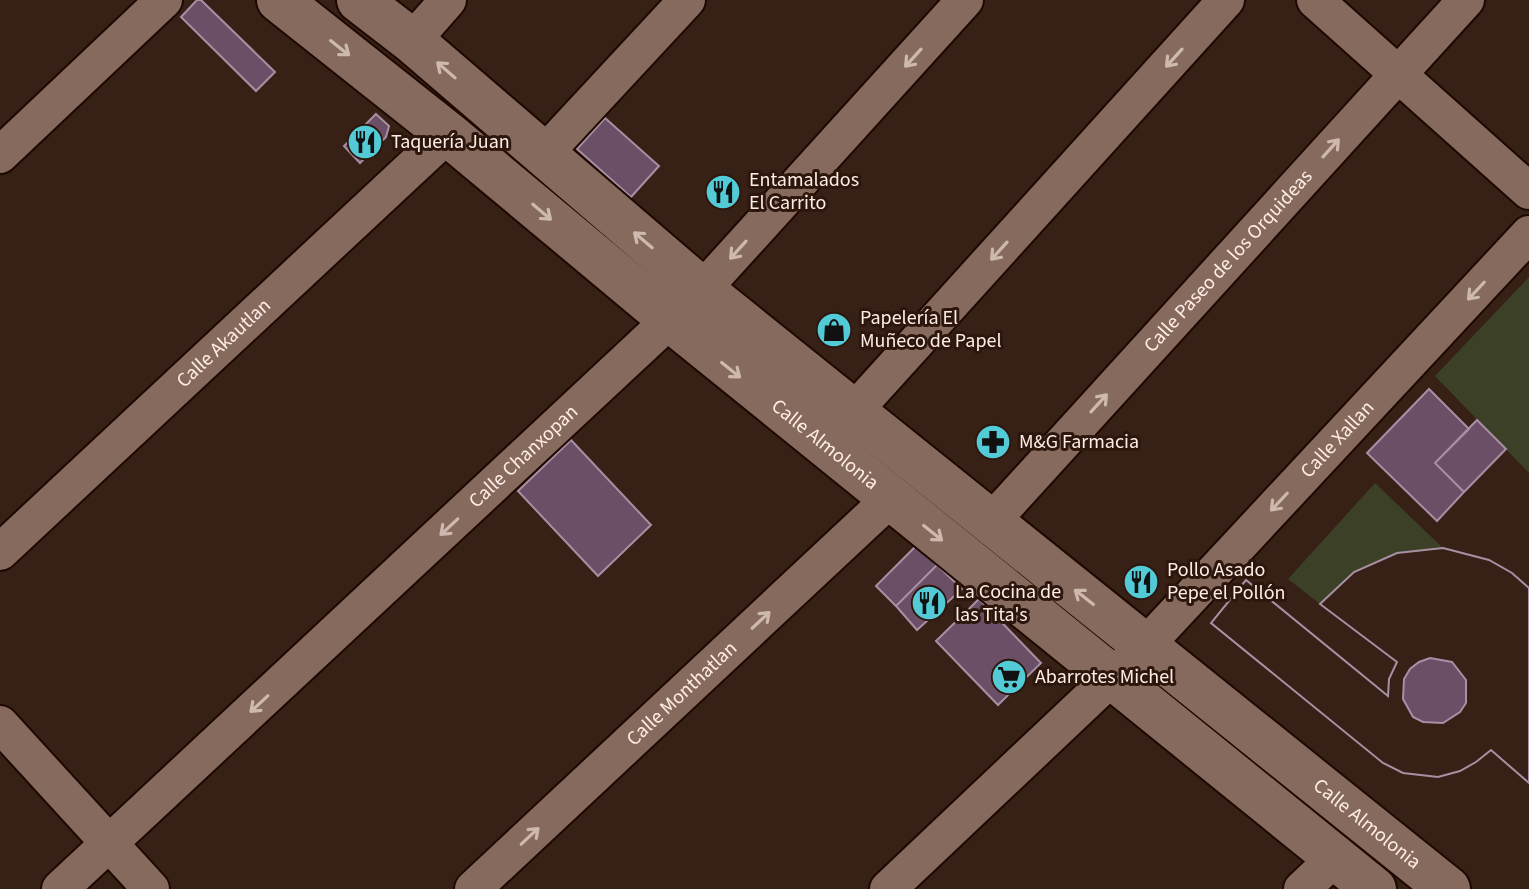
<svg xmlns="http://www.w3.org/2000/svg" width="1529" height="889" font-family="'Source Sans 3',sans-serif">
  <style>
    .green { fill: #3b4026 }
    .building { fill: #6a4f66; stroke: #a88fa4; stroke-width: 2; fill-rule: evenodd }
    .lines { fill: none; stroke-linecap: round; stroke-linejoin: round }
    .street-casing { stroke: #1e0802; stroke-width: 40 }
    .secondary-casing { stroke: #1e0802; stroke-width: 48 }
    .street { stroke: #866a5d; stroke-width: 36 }
    .secondary { stroke: #866a5d; stroke-width: 44 }
    .oneway { stroke: #ceb9af }
    .labels { text-anchor: middle; dominant-baseline: central; stroke-width: 6; stroke-linejoin: round; paint-order: stroke }
    .poi-label { font-size: 20px; fill: #feede6; stroke: #2d160c; text-anchor: start }
    .street-label { font-size: 20px; fill: #feede6; stroke: #2d160c }
  </style>
  <rect width="100%" height="100%" fill="#372015"/>
  <path class="green" d="M1529,277V473L1435,376Z
    M1375,483L1443,548L1397,553L1354,572L1320,604L1288,579Z"/>
  <path class="building" d="M197,0H201L275,72L256,91L181,17Z
    M376,114L389,126L386,137L360,163L344,146Z
    M605,118L659,166L631,197L577,149Z
    M1429,389L1469,429L1435,463L1464,492L1437,521L1367,453Z
    M1477,420L1506,449L1464,492L1435,463Z
    M571,440L651,525L598,576L518,491Z
    M917,545L937,565L896,606L876,586Z
    M1443,548L1489,560L1512,573L1529,588V783L1491,750L1476,762L1460,771L1438,777L1403,773L1383,763L1211,623L1246,580L1388,696L1389,679L1397,662L1320,604L1354,572L1397,553ZM1430,658L1452,662L1466,680V703L1460,712L1443,723L1423,722L1413,717L1403,699L1404,679L1410,669L1419,662Z
    M1443,548L1489,560L1512,573L1529,588V783L1491,750L1476,762L1460,771L1438,777L1403,773L1383,763L1211,623L1246,580L1388,696L1389,679L1397,662L1320,604L1354,572L1397,553Z
    M937,565L962,589L917,630L896,606Z
    M979,599L1041,663L998,705L936,641Z"/>
  <g class="lines">
    <defs>
      <g id="street">
        <path d="M1315,0L1529,191"/>
        <path d="M412,41L448,0"/>
        <path d="M0,155L164,0"/>
        <path d="M543,155L687,0"/>
        <path d="M854,411L1226,0"/>
        <path id="s1" d="M990,523L1466,0"/>
        <path id="s2" d="M0,552L448,134"/>
        <path d="M0,724L151,889"/>
        <path id="s3" d="M60,889L702,290L965,0"/>
        <path id="s4" d="M473,889L890,499"/>
        <path id="s5" d="M888,889L1145,646L1529,234"/>
        <path d="M1302,889L1335,858"/>
      </g>
      <g id="secondary">
        <path id="s6" d="M279,0L448,134L671,320L1374,889"/>
        <path id="s7" d="M359,0L412,41L702,290L1448,889"/>
      </g>
    </defs>
    <use href="#street" class="street-casing"/>
    <use href="#secondary" class="secondary-casing"/>
    <use href="#street" class="street"/>
    <use href="#secondary" class="secondary"/>
  </g>
  <defs><path id="oneway-shaft" d="M-6 0H5M1.5-3L5.5 0L1.5 3" fill="none" stroke-width="1.6" stroke-linecap="round" stroke-linejoin="round" transform="scale(2)"/></defs>
  <g class="oneway">
    <use href="#oneway-shaft" transform="translate(340 48) rotate(38)"/>
    <use href="#oneway-shaft" transform="translate(913 58) rotate(132)"/>
    <use href="#oneway-shaft" transform="translate(1174 58) rotate(132)"/>
    <use href="#oneway-shaft" transform="translate(446 70) rotate(-139)"/>
    <use href="#oneway-shaft" transform="translate(1331 148) rotate(-48)"/>
    <use href="#oneway-shaft" transform="translate(542 212) rotate(40)"/>
    <use href="#oneway-shaft" transform="translate(643 240) rotate(-140)"/>
    <use href="#oneway-shaft" transform="translate(738 250) rotate(132)"/>
    <use href="#oneway-shaft" transform="translate(999 251) rotate(132)"/>
    <use href="#oneway-shaft" transform="translate(1476 291) rotate(133)"/>
    <use href="#oneway-shaft" transform="translate(731 370) rotate(39)"/>
    <use href="#oneway-shaft" transform="translate(1099 403) rotate(-48)"/>
    <use href="#oneway-shaft" transform="translate(1279 502) rotate(133)"/>
    <use href="#oneway-shaft" transform="translate(449 527) rotate(137)"/>
    <use href="#oneway-shaft" transform="translate(933 533) rotate(39)"/>
    <use href="#oneway-shaft" transform="translate(1084 597) rotate(-142)"/>
    <use href="#oneway-shaft" transform="translate(761 620) rotate(-43)"/>
    <use href="#oneway-shaft" transform="translate(259 704) rotate(137)"/>
    <use href="#oneway-shaft" transform="translate(530 836) rotate(-43)"/>
  </g>
  <defs>
    <symbol id="restaurant-disc" viewBox="-11 -11 22 22"><circle r="9.5" fill="#52cbd7" stroke="#2d160c"/><path d="M-5-6h1v4h1v-4h1v4h1v-4h1v5L-1.5 .5V6h-2V.5L-5-1ZM5-6V6H3V1.5H1.5Q1.5-4 5-6Z" fill="#111"/></symbol>
    <symbol id="shop-disc" viewBox="-11 -11 22 22"><circle r="9.5" fill="#52cbd7" stroke="#2d160c"/><path d="M-5-2.5h2.3a2.7 3.5 0 0 1 5.4 0H5L5.5 6h-11ZM-1.5-2.5h3a1.5 2.3 0 0 0-3 0Z" fill="#111"/></symbol>
    <symbol id="pharmacy-disc" viewBox="-11 -11 22 22"><circle r="9.5" fill="#52cbd7" stroke="#2d160c"/><path d="M-2-6h4v4h4v4h-4v4h-4v-4h-4v-4h4Z" fill="#111"/></symbol>
    <symbol id="supermarket-disc" viewBox="-11 -11 22 22"><circle r="9.5" fill="#52cbd7" stroke="#2d160c"/><path d="M-6-5.5h2.5l.6 2H6L4.5 2H-2.5L-4.4-4H-6ZM-1.5 3.2a1.3 1.3 0 1 0 .1 0ZM3 3.2a1.3 1.3 0 1 0 .1 0Z" fill="#111"/></symbol>
  </defs>
  <g fill-rule="evenodd">
    <use href="#restaurant-disc" x="345" y="122" width="40" height="40"/>
    <use href="#restaurant-disc" x="703" y="172" width="40" height="40"/>
    <use href="#shop-disc" x="814" y="310" width="40" height="40"/>
    <use href="#pharmacy-disc" x="973" y="422" width="40" height="40"/>
    <use href="#restaurant-disc" x="1121" y="562" width="40" height="40"/>
    <use href="#restaurant-disc" x="909" y="583" width="40" height="40"/>
    <use href="#supermarket-disc" x="989" y="657" width="40" height="40"/>
  </g>
  <g class="labels">
    <g class="poi-label">
      <text x="391" y="142">Taquería Juan</text>
      <text x="749" y="180">Entamalados<tspan x="749" dy="23">El Carrito</tspan></text>
      <text x="860" y="318">Papelería El<tspan x="860" dy="23">Muñeco de Papel</tspan></text>
      <text x="1019" y="442">M&amp;G Farmacia</text>
      <text x="1167" y="570">Pollo Asado<tspan x="1167" dy="23">Pepe el Pollón</tspan></text>
      <text x="955" y="592">La Cocina de<tspan x="955" dy="23">las Tita's</tspan></text>
      <text x="1035" y="677">Abarrotes Michel</text>
    </g>
    <g class="street-label">
      <text stroke="none"><textPath href="#s1" startOffset="354">Calle Paseo de los Orquideas</textPath></text>
      <text stroke="none"><textPath href="#s2" startOffset="306">Calle Akautlan</textPath></text>
      <text stroke="none"><textPath href="#s5" startOffset="636">Calle Xallan</textPath></text>
      <text stroke="none"><textPath href="#s6" startOffset="704">Calle Almolonia</textPath></text>
      <text stroke="none"><textPath href="#s3" startOffset="634">Calle Chanxopan</textPath></text>
      <text stroke="none"><textPath href="#s4" startOffset="286">Calle Monthatlan</textPath></text>
      <text stroke="none"><textPath href="#s7" startOffset="1302">Calle Almolonia</textPath></text>
    </g>
  </g>
</svg>
